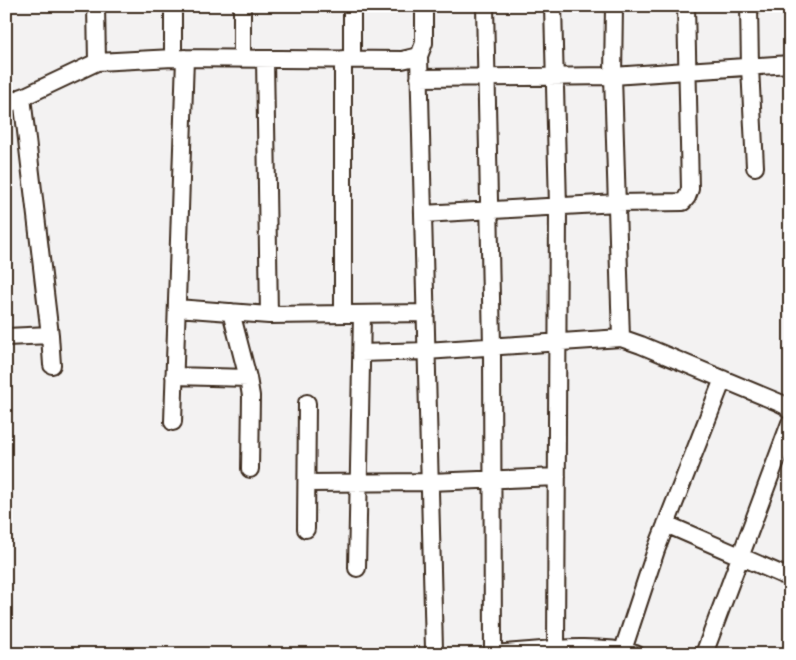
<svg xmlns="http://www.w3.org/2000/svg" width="796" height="660" font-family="Dekko,sans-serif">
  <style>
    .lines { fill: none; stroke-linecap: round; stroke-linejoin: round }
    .minor-casing { stroke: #3b2a1e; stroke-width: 20 }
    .minor { stroke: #fff; stroke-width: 16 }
  </style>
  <rect width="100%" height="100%" fill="#f3f2f2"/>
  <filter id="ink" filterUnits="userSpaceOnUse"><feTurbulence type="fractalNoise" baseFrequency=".02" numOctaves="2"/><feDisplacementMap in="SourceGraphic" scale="10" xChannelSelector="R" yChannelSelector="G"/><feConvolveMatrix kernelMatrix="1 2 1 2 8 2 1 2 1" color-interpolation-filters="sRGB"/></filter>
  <g filter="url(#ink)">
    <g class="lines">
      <defs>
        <path id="minor" d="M96,6L97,62
          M242,6V58
          M485,6L492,346L493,654
          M553,6L558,207L556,650
          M614,6L613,76L621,338
          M749,6L750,67L755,167
          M419,56L434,649L436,654
          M173,58V6
          M265,59L269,315
          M343,59V314
          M352,59V6
          M419,78L613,76L790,64
          M22,97L50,335L52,365
          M6,105L97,62L173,58L402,60L419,56L424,43V6
          M423,214L617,203L683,202L687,197L690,189L686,6
          M177,308L269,315L426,313
          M231,312L248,378L251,396L250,469
          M6,337L50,335
          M361,353L426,351L621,338L641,345L780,403L788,407L790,412
          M174,376L248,378
          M173,422L185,58
          M307,483L430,482L557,477
          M666,524L790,578
          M306,529L307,403
          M357,568L362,314
          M623,650L656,550L723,379
          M493,654C537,651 594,642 636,654
          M704,654L790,423"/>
      </defs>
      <use href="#minor" class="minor-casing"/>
      <use href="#minor" class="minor"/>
    </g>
  </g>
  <rect width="796" height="660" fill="none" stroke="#fff" stroke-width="25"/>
  <rect x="12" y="12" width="771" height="635" fill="none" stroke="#3b2a1e" stroke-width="2" filter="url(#ink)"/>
</svg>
